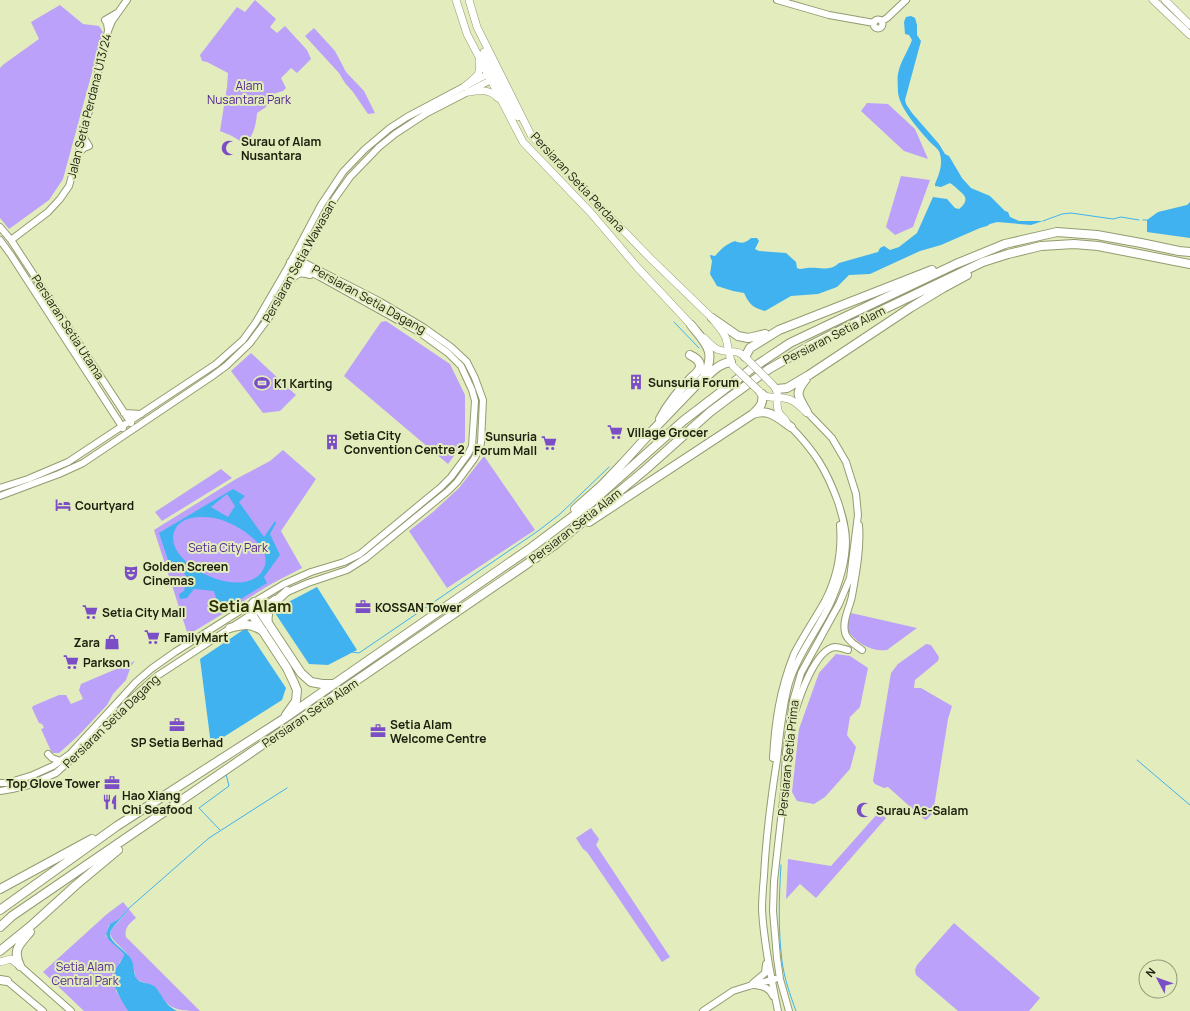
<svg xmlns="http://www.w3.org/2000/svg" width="1190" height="1011" font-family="Manrope,sans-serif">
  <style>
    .green { fill: #bba1f9 }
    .water { fill: #40b2f0; fill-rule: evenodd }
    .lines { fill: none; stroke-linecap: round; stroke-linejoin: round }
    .stream { stroke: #40b2f0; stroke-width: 1 }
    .tertiary-casing { stroke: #939c70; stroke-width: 8 }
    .secondary-casing { stroke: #939c70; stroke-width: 8 }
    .trunk-casing { stroke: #939c70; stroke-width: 10 }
    .tertiary { stroke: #fff; stroke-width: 6 }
    .secondary { stroke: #fff; stroke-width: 7 }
    .trunk { stroke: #fff; stroke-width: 8 }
    .secondary-bridge-casing { stroke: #939c70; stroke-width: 8; stroke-linecap: butt }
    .secondary-bridge { stroke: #fff; stroke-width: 7 }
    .labels { text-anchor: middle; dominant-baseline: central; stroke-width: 4; stroke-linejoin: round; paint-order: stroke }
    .park-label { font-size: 12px; fill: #542893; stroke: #e2ecbc }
    .street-label { font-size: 12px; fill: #1b1e0c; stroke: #e2ecbc }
    .poi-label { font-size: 12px; font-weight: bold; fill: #1b1e0c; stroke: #e2ecbc; text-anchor: start }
    .district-label { font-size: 16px; font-weight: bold; fill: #2b3105; stroke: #e2ecbc }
  </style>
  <rect width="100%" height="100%" fill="#e2ecbc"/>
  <path class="green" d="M255,0L276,19L270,27L277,33L285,26L307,50L311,59L297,73L291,68L281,78L286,88L283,91L273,94L266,107L257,113C256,125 254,135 245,144L232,136L220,131L227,87L228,73L207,62L202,61L200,55L237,7L245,12Z
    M60,5L83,24L99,26L103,32L63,179L49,200L9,229L0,218V68L4,64L39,39L31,22Z
    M314,28L335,51L346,72L364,91L375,113L368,114L353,92L345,83L339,73L305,36Z
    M867,103L888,104L915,129L928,159L904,151L861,111Z
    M901,176L930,180L913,227L895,235L886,227Z
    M386,321L450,364L465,395V441L448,464L344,376L381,322Z
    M251,353L296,395L280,411L263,413L231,371Z
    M283,450L316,479L281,531L302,568L273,583L188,635L154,530L236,479L270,461Z
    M484,456L535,530L447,588L409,531L433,512L459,488Z
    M221,469L232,478L162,521L155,512Z
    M851,613L917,628L887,650C871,652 857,643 848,631V622Z
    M926,644L931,645L939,657L938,661L915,680L914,688H921L952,706L948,719L933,813L926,820L924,819L888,787L884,788L875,784L873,781L891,673L898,664Z
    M836,654L850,656L868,668L860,707L850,717L847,735L856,747L850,769L825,797L814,804L797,801L792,792L799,729L819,673Z
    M135,661L131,666L126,680L113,694L107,705L78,736L59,753H53L51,751L41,729L44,728L42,724L39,723L32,708L33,706L59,695H66L71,704L83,699L79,690L81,684Z
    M879,812L886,818L816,898L800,884L786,899L788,859L831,866Z
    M591,828L599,839L596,845L670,957L662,962L587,852L583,849L576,838Z
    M123,902L136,918C129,924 124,928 126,937L200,1011C184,1011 172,1011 163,999C160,994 158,989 153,986C147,982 142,984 136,978C133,967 134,963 127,954C122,947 114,943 110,934C113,924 123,919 128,910V909L119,919L109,925L106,936L124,954L123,958L119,963L116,991L128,1011H84L43,972L107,914Z
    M954,923L1040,998L1029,1011H958L916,975L915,970L917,965Z"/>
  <path class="water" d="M911,16L915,18L917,25V35L921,41L905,100L906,104L912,113L939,144L945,154L949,156L962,178L971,188L990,196L1005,211L1008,212L1010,217L1019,221H1043L1031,225L997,222L990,224L987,226L980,228L941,245L920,251L870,274L849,275L837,287L818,294L791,296L765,311C752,307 750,305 744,293L733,291L717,286L710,274L712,261L710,256V255L715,256C721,249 726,244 735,241C741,244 746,243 751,238H757L759,241L755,249L759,251L786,253L796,262L797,268C801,270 803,268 807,268C818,267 830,272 839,263L878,252L880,248L884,246L890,250L899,247L917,233L933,197L947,199L955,208L959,209C962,207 967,202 965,197C964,194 953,185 950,183L941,187L935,186V184C939,174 943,165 940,154C939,149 935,147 931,143C920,131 899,108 898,92C898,86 897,79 898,74C900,62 908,51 912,40L909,35L905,34L904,22L906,17Z
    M1190,202V238L1147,232V220L1158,212L1187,205Z
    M233,489L245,496L239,502L264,537L275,521L276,523L270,534L280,555L264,577L267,583L225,609L222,603L218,605L214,591L194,589L187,598L180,599L179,594L184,591L187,578C182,570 179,560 169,563L159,533ZM227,494L235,506L228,517L211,507ZM200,517C210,517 218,518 227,522C244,529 278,551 261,573C238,601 160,561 175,530C179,520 191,517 200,517Z
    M317,587L357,650L328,665L309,664L273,610Z
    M246,628L286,688L282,700L211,745L200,659Z
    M128,909V910C124,917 110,927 110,935C111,942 124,950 129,956C136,964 132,973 137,979C141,984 148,982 154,986C159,990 161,996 165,1001C168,1006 172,1008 177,1011H128C120,998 110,984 116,969C118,964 123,960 124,954L108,939L106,934L110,924L119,919Z"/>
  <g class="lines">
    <path class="stream" d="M1143,220H1147
      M1043,221L1062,214L1071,213L1113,219L1121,217L1139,220
      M674,322L699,348
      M352,652L359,653L538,531L560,514L609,467
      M1137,760L1190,805
      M220,830L199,808L229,786L226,774
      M781,865C779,897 778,929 782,961C784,977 790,995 796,1011
      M128,909L209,838L287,788"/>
    <defs>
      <path id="tertiary" d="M777,0L829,15L874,23
        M873.5 24a4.5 4.5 0 1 1 9 0a4.5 4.5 0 1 1-9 0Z
        M882,21L887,18L906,0
        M108,30L107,23L105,20L117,13
        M78,154L84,148L89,146L84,138L83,133
        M0,227L11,240L131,423
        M0,240L11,255L123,428
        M11,240L48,212L60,199L69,186L81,144L108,31L112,21L127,0
        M292,279C299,272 301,273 310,275
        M124,413L141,414
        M0,488L28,479L68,462L216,364L243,340L256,322L288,267L321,205L343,172L364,150L390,128L407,117L488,74
        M0,496L59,474L83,463L211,377L226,366L250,343L270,316L335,198L350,177L379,147L395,134L427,113L491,80
        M859,525C861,547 856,574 852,596C850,607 842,620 845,632C846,640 856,645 862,650
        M285,593L308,583L347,570L366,558L448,491L457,482L474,459L480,448L481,442L483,400L475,378L467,362L451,347L423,327L379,301L293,257
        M794,715C799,698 815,649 835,647C839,647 844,649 848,650
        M48,754L52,758L60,761
        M773,758C775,721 780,689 794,654C803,636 815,619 825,601C837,578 842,551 840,525
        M0,783H7L33,775L53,766L70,754L136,682L151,669L175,652L254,602L284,584L311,572L344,562L360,554L441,487L451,477L468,454L472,446L475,401L472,390L461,366L448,353L419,332L320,277L290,262
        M0,791L12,789L29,785L56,773L85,747L128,702L157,676L275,599
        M20,966L71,1011
        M7,981L43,1011
        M753,983L765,973L766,964
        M755,985C763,986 770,988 773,996
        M703,1011L733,991L749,986L775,979
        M778,1011C771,978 764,944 762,910C762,899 763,887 764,876C766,837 771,798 777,760C780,734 782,708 789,683C798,654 817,631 830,604C839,584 846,563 846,541C846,527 842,515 838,502C826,469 815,452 791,427
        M789,1011L780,979L777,958L773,911L774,881L784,792L786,753L793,701L801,673L839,604L850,578L858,515L856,494L846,462L832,438L807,412"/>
      <path id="secondary" d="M456,0L467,34L523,142L591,213L637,267L694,328
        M469,0L477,27L531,135L649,257L712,318L722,331L726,338L731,362L733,366L737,370
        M1153,0L1190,35
        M1165,0L1190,25
        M484,52C494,74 504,97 518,117
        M465,86C475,78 482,75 479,61
        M469,92C480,90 490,89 498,98
        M704,338C708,342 713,348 719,350C733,354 736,347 748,360
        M770,382C784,395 773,400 779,413C781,416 784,418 786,421
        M759,392C769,401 780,395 791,400C796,402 802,408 806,412
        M0,962L11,959L20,966"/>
      <path id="trunk" d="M712,318L738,336L748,338L765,334
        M745,357L750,348L779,330L932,270
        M705,378C713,371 720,363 731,362
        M806,379C794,394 798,396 807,412
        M777,389L787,388L809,375L910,308L943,288L967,275
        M753,414C769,408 778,418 791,427
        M660,419C668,403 679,391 691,378C694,375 700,371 700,366C700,360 694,357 690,355
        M575,509L602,485L623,463L653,430L704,377C716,351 707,345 691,325
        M589,522L753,414C759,408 764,404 762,394
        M254,602L301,673L311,682L322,684H334
        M247,607L287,668L294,683L297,690L296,701L286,715
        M268,623C265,607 277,601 287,591
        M230,628C244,624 250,623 263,631
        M0,889L92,839
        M0,910L117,826L285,718L532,547L592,502L683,421L751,369L790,343L956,264L1005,244L1057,232L1097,235L1141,243L1179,251L1190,252
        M0,927L12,916L556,544L645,470L710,412L730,397L769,369L811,345L853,324L983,262L1008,254L1041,246L1074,244L1098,246L1190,264
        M0,951L33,924L76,885L118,850
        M20,966C12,949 20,944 30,932
        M0,980L7,981"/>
    </defs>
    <use href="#tertiary" class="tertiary-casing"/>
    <use href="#secondary" class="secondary-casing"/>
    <use href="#trunk" class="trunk-casing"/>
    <use href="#tertiary" class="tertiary"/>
    <use href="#secondary" class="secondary"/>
    <use href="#trunk" class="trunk"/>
    <defs>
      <path id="secondary-bridge" d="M748,360L770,382
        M737,370L759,391"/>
    </defs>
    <use href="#secondary-bridge" class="secondary-bridge-casing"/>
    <use href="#secondary-bridge" class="secondary-bridge"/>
  </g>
  <defs>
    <symbol id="mosque-bare" viewBox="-9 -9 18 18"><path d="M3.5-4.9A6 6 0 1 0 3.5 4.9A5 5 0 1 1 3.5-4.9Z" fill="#7b4dc6" stroke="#e2ecbc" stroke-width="2.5" paint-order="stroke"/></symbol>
    <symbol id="building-bare" viewBox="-9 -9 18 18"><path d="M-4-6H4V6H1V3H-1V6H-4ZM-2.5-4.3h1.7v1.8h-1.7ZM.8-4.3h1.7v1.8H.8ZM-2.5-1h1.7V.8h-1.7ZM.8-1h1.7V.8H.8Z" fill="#7b4dc6" stroke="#e2ecbc" stroke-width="2.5" paint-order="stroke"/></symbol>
    <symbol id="stadium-bare" viewBox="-9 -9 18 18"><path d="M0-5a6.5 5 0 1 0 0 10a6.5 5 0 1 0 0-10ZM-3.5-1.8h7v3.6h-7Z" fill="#7b4dc6" stroke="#e2ecbc" stroke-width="2.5" paint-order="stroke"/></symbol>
    <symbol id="supermarket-bare" viewBox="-9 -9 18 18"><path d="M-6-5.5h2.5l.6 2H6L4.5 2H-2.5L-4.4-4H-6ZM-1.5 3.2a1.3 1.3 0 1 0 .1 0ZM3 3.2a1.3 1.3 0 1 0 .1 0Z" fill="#7b4dc6" stroke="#e2ecbc" stroke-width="2.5" paint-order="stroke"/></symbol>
    <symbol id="hotel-bare" viewBox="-9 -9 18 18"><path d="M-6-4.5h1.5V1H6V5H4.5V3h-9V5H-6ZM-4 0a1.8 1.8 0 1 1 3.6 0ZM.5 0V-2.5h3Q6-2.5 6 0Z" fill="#7b4dc6" stroke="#e2ecbc" stroke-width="2.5" paint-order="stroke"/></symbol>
    <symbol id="theatre-bare" viewBox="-9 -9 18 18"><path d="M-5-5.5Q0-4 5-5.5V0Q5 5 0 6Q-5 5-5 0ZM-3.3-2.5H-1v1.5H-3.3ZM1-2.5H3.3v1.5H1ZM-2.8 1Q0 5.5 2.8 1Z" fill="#7b4dc6" stroke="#e2ecbc" stroke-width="2.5" paint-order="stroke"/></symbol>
    <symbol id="office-bare" viewBox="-9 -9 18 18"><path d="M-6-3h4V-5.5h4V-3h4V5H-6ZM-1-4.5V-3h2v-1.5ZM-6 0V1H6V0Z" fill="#7b4dc6" stroke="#e2ecbc" stroke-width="2.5" paint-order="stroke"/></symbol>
    <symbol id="shop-bare" viewBox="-9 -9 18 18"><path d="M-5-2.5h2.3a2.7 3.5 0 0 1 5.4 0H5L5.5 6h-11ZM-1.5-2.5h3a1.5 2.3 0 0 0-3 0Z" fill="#7b4dc6" stroke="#e2ecbc" stroke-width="2.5" paint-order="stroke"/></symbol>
    <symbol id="restaurant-bare" viewBox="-9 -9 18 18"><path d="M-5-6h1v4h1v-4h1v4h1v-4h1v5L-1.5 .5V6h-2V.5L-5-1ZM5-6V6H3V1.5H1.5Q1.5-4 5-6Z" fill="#7b4dc6" stroke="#e2ecbc" stroke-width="2.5" paint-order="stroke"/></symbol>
  </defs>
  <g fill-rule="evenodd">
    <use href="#mosque-bare" x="218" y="137" width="22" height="22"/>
    <use href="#building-bare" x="625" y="371" width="22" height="22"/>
    <use href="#stadium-bare" x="251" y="372" width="22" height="22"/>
    <use href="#supermarket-bare" x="604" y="421" width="22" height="22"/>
    <use href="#building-bare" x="321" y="431" width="22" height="22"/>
    <use href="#supermarket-bare" x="538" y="432" width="22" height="22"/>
    <use href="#hotel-bare" x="52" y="494" width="22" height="22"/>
    <use href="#theatre-bare" x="120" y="562" width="22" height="22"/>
    <use href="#office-bare" x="352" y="596" width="22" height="22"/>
    <use href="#supermarket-bare" x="79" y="601" width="22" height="22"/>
    <use href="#supermarket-bare" x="141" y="626" width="22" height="22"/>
    <use href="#shop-bare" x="101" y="631" width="22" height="22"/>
    <use href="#supermarket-bare" x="60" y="651" width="22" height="22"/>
    <use href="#office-bare" x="166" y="714" width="22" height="22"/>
    <use href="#office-bare" x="367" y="720" width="22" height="22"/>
    <use href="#office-bare" x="101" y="772" width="22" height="22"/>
    <use href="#restaurant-bare" x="99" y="791" width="22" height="22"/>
    <use href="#mosque-bare" x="853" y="799" width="22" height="22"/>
  </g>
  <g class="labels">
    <g class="park-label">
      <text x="249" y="85">Alam<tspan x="249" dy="14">Nusantara Park</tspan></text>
      <text x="228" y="547">Setia City Park</text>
      <text x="85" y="966">Setia Alam<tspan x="85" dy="14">Central Park</tspan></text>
    </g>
    <g class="street-label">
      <text transform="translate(89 106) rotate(-76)">Jalan Setia Perdana U13/24</text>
      <text transform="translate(578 182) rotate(47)">Persiaran Setia Perdana</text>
      <text transform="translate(299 261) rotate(-61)">Persiaran Setia Wawasan</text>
      <text transform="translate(369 299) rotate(29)">Persiaran Setia Dagang</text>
      <text transform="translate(68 327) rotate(57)">Persiaran Setia Utama</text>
      <text transform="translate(834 335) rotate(-27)">Persiaran Setia Alam</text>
      <text transform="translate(575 526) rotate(-38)">Persiaran Setia Alam</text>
      <text transform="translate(310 713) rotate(-34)">Persiaran Setia Alam</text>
      <text transform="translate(111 721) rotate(-44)">Persiaran Setia Dagang</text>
      <text transform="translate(788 758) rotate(-84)">Persiaran Setia Prima</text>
    </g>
    <g class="poi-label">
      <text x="241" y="141">Surau of Alam<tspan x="241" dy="14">Nusantara</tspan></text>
      <text x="648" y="382">Sunsuria Forum</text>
      <text x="274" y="383">K1 Karting</text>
      <text x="627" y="432">Village Grocer</text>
      <text x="344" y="435">Setia City<tspan x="344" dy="14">Convention Centre 2</tspan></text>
      <text x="537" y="436" text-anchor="end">Sunsuria<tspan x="537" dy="14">Forum Mall</tspan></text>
      <text x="75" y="505">Courtyard</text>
      <text x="143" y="566">Golden Screen<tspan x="143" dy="14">Cinemas</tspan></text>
      <text x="375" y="607">KOSSAN Tower</text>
      <text x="102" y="612">Setia City Mall</text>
      <text x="164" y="637">FamilyMart</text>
      <text x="100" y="642" text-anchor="end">Zara</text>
      <text x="83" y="662">Parkson</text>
      <text x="390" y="724">Setia Alam<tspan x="390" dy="14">Welcome Centre</tspan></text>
      <text x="177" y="742" text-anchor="middle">SP Setia Berhad</text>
      <text x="100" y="783" text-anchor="end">Top Glove Tower</text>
      <text x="122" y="795">Hao Xiang<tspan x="122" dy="14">Chi Seafood</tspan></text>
      <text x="876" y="810">Surau As-Salam</text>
    </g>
    <g class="district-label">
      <text x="250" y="606">Setia Alam</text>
    </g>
  </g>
  <g transform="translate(1158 979) rotate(311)"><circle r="19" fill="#e2ecbc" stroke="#929a76"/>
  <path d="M0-3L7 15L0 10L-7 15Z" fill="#7b4dc6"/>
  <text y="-6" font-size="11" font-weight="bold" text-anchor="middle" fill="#1b1e0c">N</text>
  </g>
</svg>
